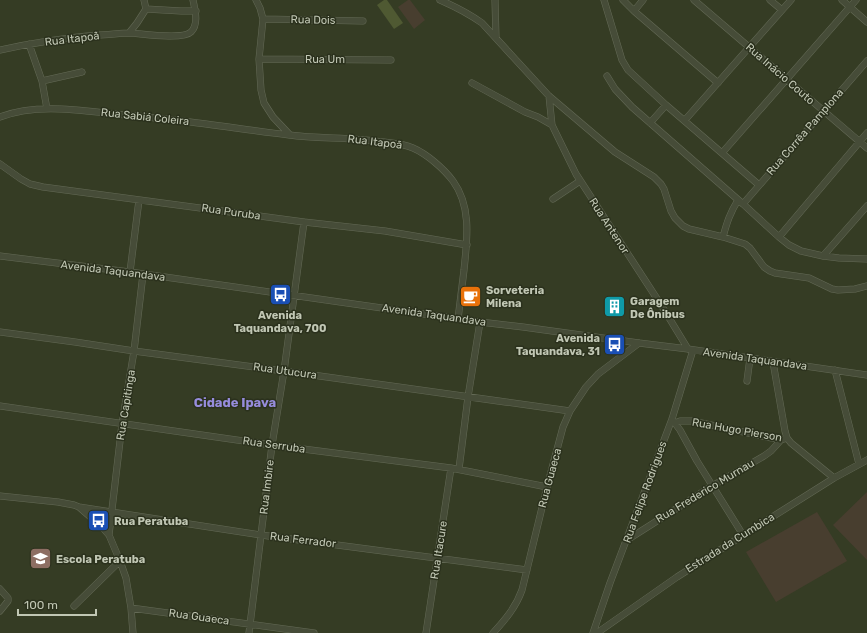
<svg xmlns="http://www.w3.org/2000/svg" width="867" height="633" font-family="Rubik,sans-serif">
  <style>
    .green { fill: #483e2f }
    .water { fill: #4f5932 }
    .lines { fill: none; stroke-linecap: round; stroke-linejoin: round }
    .minor-casing { stroke: #646a56; stroke-width: 7 }
    .minor { stroke: #464c38; stroke-width: 6 }
    .labels { text-anchor: middle; dominant-baseline: central; stroke-width: 3; stroke-linejoin: round; paint-order: stroke }
    .street-label { font-size: 11px; fill: #c1c7b4; stroke: #2b311d }
    .poi-label { font-size: 11px; font-weight: bold; fill: #c1c7b4; stroke: #2b311d; text-anchor: start }
    .quarter-label { font-size: 13px; font-weight: bold; fill: #968cdc; stroke: #2b311d }
  </style>
  <rect width="100%" height="100%" fill="#353c24"/>
  <path class="green" d="M408,0H410L425,20L414,29L398,7Z
    M867,492V560L833,525Z
    M817,512L847,561L776,602L746,552Z
    M88,513L108,516L106,528Z"/>
  <path class="water" d="M384,0H387L403,23L394,29L377,5Z"/>
  <g class="lines">
    <defs>
      <path id="minor" d="M256,0L260,8L263,19L259,59L261,90L264,103L273,117L290,135
        M440,0C456,7 468,13 482,23L549,96L615,152L654,177L661,184L664,189L671,211L675,218L683,226L689,229L723,237L745,244L750,248L764,267L770,271L775,273L809,278L832,289L838,290L855,289L867,286
        M495,0L496,38
        M604,0L622,60L628,70L666,105L759,185
        M623,0L634,11L718,83
        M694,0L867,148
        M770,0L782,10
        M842,0L867,22
        M146,9L181,11H196
        M634,11L643,0
        M263,19L363,21
        M129,33L137,23L146,9L144,0
        M29,44L42,81L47,109
        M0,50C32,43 64,38 97,35C108,35 120,33 131,33C143,34 183,40 191,32C199,24 195,10 193,0
        M259,59L391,60
        M607,76L615,89L632,107L743,204L779,237L789,245L801,251L823,256L839,258L867,259
        M42,81L82,72
        M472,83L525,112L538,117L552,125
        M549,96L552,125L576,174L663,308L688,349
        M0,117C36,103 78,110 115,114C138,116 160,118 182,121C218,125 253,131 289,135C320,139 352,137 383,142C393,143 404,144 413,148C427,154 444,169 453,181C472,207 467,240 464,270C462,286 460,302 458,319
        M685,120L791,0
        M650,123L666,105
        M722,153L856,0
        M0,164L21,179L30,184L43,187L304,222L385,231L467,245
        M553,199L580,181
        M743,204L867,61
        M723,237C727,222 730,213 738,200
        M779,237L867,133
        M0,256L130,272L480,322L523,327L639,343L688,349L867,375
        M823,256L867,206
        M130,272L139,200
        M0,332L75,342L134,351L284,371L570,411
        M773,362L785,431L787,438
        M835,370L859,464
        M747,381L750,358
        M0,406L272,445L451,468L547,487
        M674,422L680,430L697,461L743,535
        M675,423L680,421H692L781,440L787,438L791,443L834,478
        M459,469L468,397L480,322
        M0,496L58,502L74,505L79,507L102,527L109,535L120,561L126,578L131,608L133,633
        M79,507L261,535L527,570
        M109,535L122,424L134,351L143,274
        M627,540L712,486L764,456L771,451L781,440
        M0,589L8,598V601L0,611
        M74,606L120,561
        M131,608L314,633
        M249,633L272,445L284,371L304,222
        M426,633L451,468
        M493,633C505,620 516,607 522,590L547,487L563,427L570,411L586,387L598,374L639,343
        M593,633L610,583L672,419L693,350
        M597,633L677,577L834,478L867,460"/>
    </defs>
    <use href="#minor" class="minor-casing"/>
    <use href="#minor" class="minor"/>
  </g>
  <defs>
    <symbol id="bus-square" viewBox="-11 -11 22 22"><rect x="-9" y="-9" width="18" height="18" rx="4" fill="#1a4fb4" stroke="#2b311d"/><path d="M-5-6H5V4H4V6H2V4H-2V6H-4V4H-5ZM-3.5-4V0h7V-4ZM-3.5 1.2v1.5H-2V1.2ZM2 1.2v1.5H3.5V1.2Z" fill="#fff"/></symbol>
    <symbol id="cafe-square" viewBox="-11 -11 22 22"><rect x="-9" y="-9" width="18" height="18" rx="4" fill="#e8710a" stroke="#2b311d"/><path d="M-5.5-4.5H6V0H3Q3 3.5 0 3.5H-2.5Q-5.5 3.5-5.5 0ZM3-3.2v2h1.7v-2ZM-6 4.5H4V6H-6Z" fill="#fff"/></symbol>
    <symbol id="building-square" viewBox="-11 -11 22 22"><rect x="-9" y="-9" width="18" height="18" rx="4" fill="#0f9aa8" stroke="#2b311d"/><path d="M-4-6H4V6H1V3H-1V6H-4ZM-2.5-4.3h1.7v1.8h-1.7ZM.8-4.3h1.7v1.8H.8ZM-2.5-1h1.7V.8h-1.7ZM.8-1h1.7V.8H.8Z" fill="#fff"/></symbol>
    <symbol id="school-square" viewBox="-11 -11 22 22"><rect x="-9" y="-9" width="18" height="18" rx="4" fill="#8d6e63" stroke="#2b311d"/><path d="M0-5L7-2L0 1L-7-2ZM-4 1L0 2.5L4 1V4Q0 6-4 4Z" fill="#fff"/></symbol>
  </defs>
  <g fill-rule="evenodd">
    <use href="#bus-square" x="268" y="282" width="25" height="25"/>
    <use href="#cafe-square" x="458" y="284" width="25" height="25"/>
    <use href="#building-square" x="602" y="294" width="25" height="25"/>
    <use href="#bus-square" x="602" y="332" width="25" height="25"/>
    <use href="#bus-square" x="86" y="508" width="25" height="25"/>
    <use href="#school-square" x="28" y="546" width="25" height="25"/>
  </g>
  <g class="labels">
    <g class="street-label">
      <text transform="translate(313 20) rotate(1)">Rua Dois</text>
      <text transform="translate(72 39) rotate(-7)">Rua Itapoã</text>
      <text x="325" y="59">Rua Um</text>
      <text transform="translate(780 74) rotate(41)">Rua Inácio Couto</text>
      <text transform="translate(145 117) rotate(6)">Rua Sabiá Coleira</text>
      <text transform="translate(805 132) rotate(-49)">Rua Corrêa Pamplona</text>
      <text transform="translate(375 142) rotate(7)">Rua Itapoã</text>
      <text transform="translate(231 212) rotate(8)">Rua Puruba</text>
      <text transform="translate(609 226) rotate(57)">Rua Antenor</text>
      <text transform="translate(113 271) rotate(7)">Avenida Taquandava</text>
      <text transform="translate(434 315) rotate(8)">Avenida Taquandava</text>
      <text transform="translate(755 359) rotate(8)">Avenida Taquandava</text>
      <text transform="translate(285 371) rotate(8)">Rua Utucura</text>
      <text transform="translate(126 405) rotate(-81)">Rua Capitinga</text>
      <text transform="translate(737 430) rotate(10)">Rua Hugo Pierson</text>
      <text transform="translate(274 445) rotate(8)">Rua Serruba</text>
      <text transform="translate(550 478) rotate(-75)">Rua Guaeca</text>
      <text transform="translate(267 487) rotate(-83)">Rua Imbire</text>
      <text transform="translate(705 491) rotate(-31)">Rua Frederico Murnau</text>
      <text transform="translate(645 492) rotate(-70)">Rua Felipe Rodrigues</text>
      <text transform="translate(303 540) rotate(7)">Rua Ferrador</text>
      <text transform="translate(730 543) rotate(-32)">Estrada da Cumbica</text>
      <text transform="translate(439 550) rotate(-81)">Rua Itacure</text>
      <text transform="translate(199 617) rotate(8)">Rua Guaeca</text>
    </g>
    <g class="poi-label">
      <text x="486" y="290">Sorveteria<tspan x="486" dy="13">Milena</tspan></text>
      <text x="630" y="301">Garagem<tspan x="630" dy="13">De Ônibus</tspan></text>
      <text x="280" y="315" text-anchor="middle">Avenida<tspan x="280" dy="13">Taquandava, 700</tspan></text>
      <text x="600" y="338" text-anchor="end">Avenida<tspan x="600" dy="13">Taquandava, 31</tspan></text>
      <text x="114" y="521">Rua Peratuba</text>
      <text x="56" y="559">Escola Peratuba</text>
    </g>
    <g class="quarter-label">
      <text x="235" y="402">Cidade Ipava</text>
    </g>
  </g>
  <path d="M18 609v6h78v-6" fill="none" stroke="#c1c7b4" stroke-width="2"/>
  <text x="24" y="609" font-size="12" fill="#c1c7b4" stroke="#2b311d" stroke-width="3" paint-order="stroke">100 m</text>
</svg>
